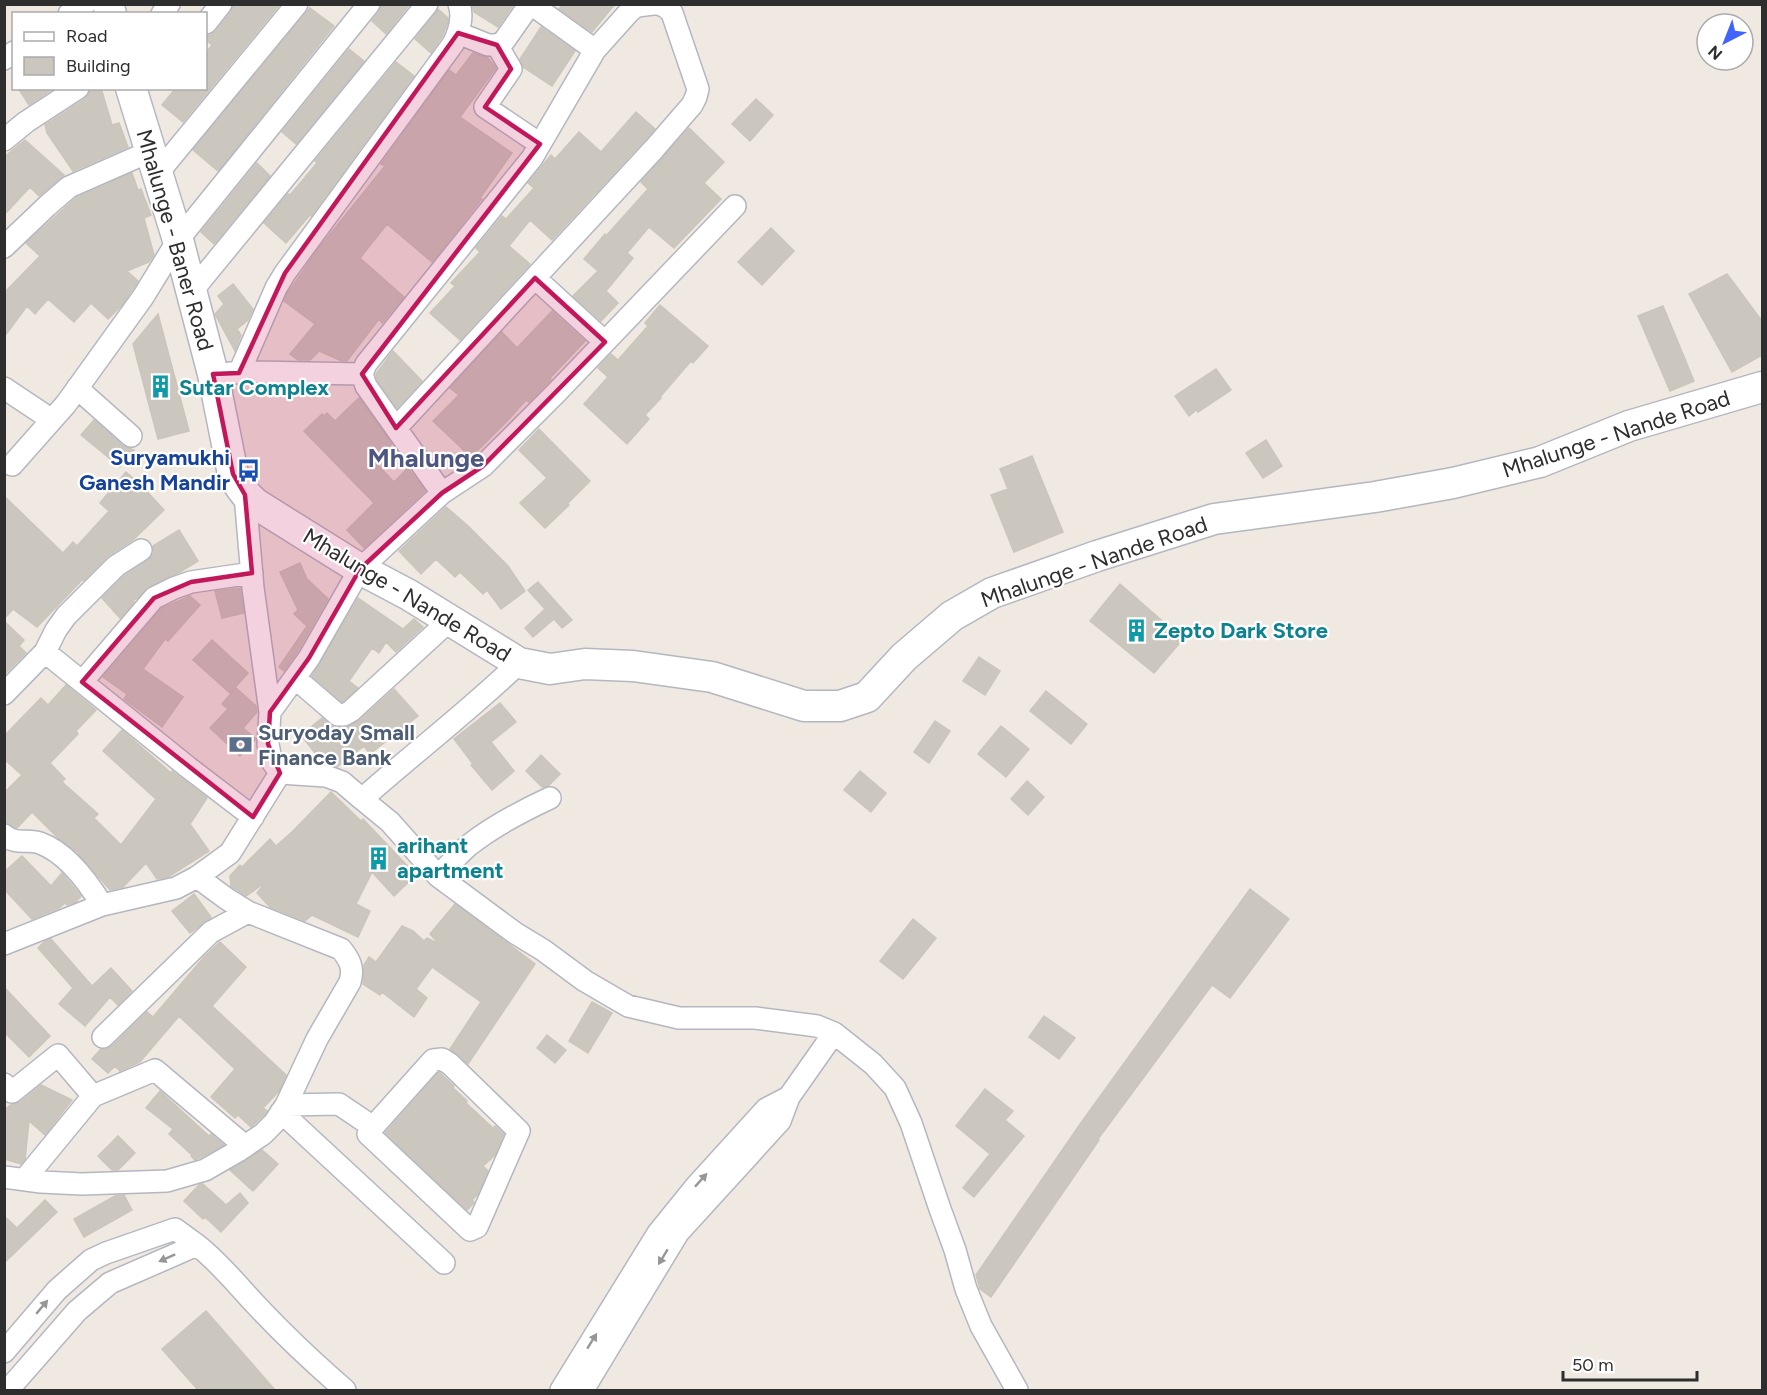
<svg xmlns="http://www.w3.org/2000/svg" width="1767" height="1395" font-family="Figtree,sans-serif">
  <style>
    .building { fill: #cbc7bf; stroke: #cbc5ba; stroke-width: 1.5 }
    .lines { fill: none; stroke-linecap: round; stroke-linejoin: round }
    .minor-casing { stroke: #b4b7c1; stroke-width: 24 }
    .secondary-casing { stroke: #b4b7c1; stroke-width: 33 }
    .minor { stroke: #fff; stroke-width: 21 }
    .secondary { stroke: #fff; stroke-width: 30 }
    .oneway { fill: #969696 }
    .marked { fill: #c2185b; fill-opacity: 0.2; stroke: #c2185b; stroke-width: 4.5; stroke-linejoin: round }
    .labels { text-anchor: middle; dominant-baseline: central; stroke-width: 4.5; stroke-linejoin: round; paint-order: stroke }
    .street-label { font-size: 22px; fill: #2e2e2e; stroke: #fff }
    .culture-label { font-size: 22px; font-weight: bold; fill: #0d838f; stroke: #fff; text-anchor: start }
    .transit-label { font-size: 22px; font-weight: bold; fill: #164399; stroke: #fff; text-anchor: end }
    .service-label { font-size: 22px; font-weight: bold; fill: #4e5e75; stroke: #fff; text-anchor: start }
    .quarter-label { font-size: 26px; font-weight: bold; fill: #4d5680; stroke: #fff }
  </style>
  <rect width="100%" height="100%" fill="#efe9e1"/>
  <path class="building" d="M234,4H280L183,122L162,105L176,88H206V53L212,45L206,40V36L211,35L216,31L231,12Z
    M382,4H410L386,34L372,21L379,12Z
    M472,4H514L498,27L474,12Z
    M563,4H615L592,32L559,9Z
    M310,8L334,26L218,171L193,150Z
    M438,9L448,18V22L442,37L431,53L415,39Z
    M541,27L575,51L552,86L523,67L520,59Z
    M349,49L364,61L296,144L282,132Z
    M473,53L488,58L496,68L460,117L512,153L480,198L482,199L432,262L387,224L360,258L404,297L382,323L379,319L347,361H342L319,351L310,360H298L290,354L315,324L284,301L287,294L318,249L385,166L381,164L449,70L456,75Z
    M396,62L414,76L311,216L310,215L286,243L264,223L288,194L290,195L317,163L315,161Z
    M18,88H54L29,105Z
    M91,88H101L112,125L119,123L128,147L73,171L47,133L45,125L85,99L89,94Z
    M756,99L773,115L750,141L732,124Z
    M636,112L655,129L552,240L530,220L509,246L530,264L460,340L430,313L455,286L451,283L480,252L476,248L502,216L506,219L534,188L528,183L551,155L555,159L579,132L601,152Z
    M689,128L724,162L704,183L721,199L674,248L649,227L627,253L633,258L606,291L618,303L601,321L573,296L598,271L584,259L605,234L606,236L648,189L641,182Z
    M25,140L64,175L39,196L30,187L4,215V157Z
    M257,163L270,176L214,244L201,232Z
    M132,173L138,190L141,189L151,215L144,218L154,255L149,262L127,271L138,281L122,305L108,319L91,303L74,322L48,299L35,314L27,306L4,337V293L40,256L26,243L76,198Z
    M771,228L794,251L762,285L738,262Z
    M1727,274L1762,321V355L1732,372L1689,294Z
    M233,284L253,309L248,320L237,329L241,335L235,351L215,314L224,304L218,296Z
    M660,305L708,346L693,363L691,361L660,397L661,398L645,415L649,419L627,444L584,404L608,377L598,368L611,354L618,360L648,326L645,323Z
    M1663,306L1694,381L1670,391L1638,316Z
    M552,311L585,341L550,378L551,379L548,383L529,402L526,400L509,419L471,457L433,421L459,395L450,388L502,332L517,348Z
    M158,314L189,431L158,439L133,344Z
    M393,351L422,381L397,408L377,380L376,374Z
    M1216,369L1231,390L1198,412L1196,410L1189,416L1175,396Z
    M359,398L392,444L374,461L394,482L408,468L425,491L364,548L347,530L374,503L304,431L322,414L324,416L327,413L335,421Z
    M94,420L123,446L134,450L120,467L81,435Z
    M539,429L590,481L568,503L569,505L545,528L520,503L547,478L519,450Z
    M1266,440L1282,466L1263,478L1246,453Z
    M1032,456L1063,532L1014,552L991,495L1008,489L1000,469Z
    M126,472L141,485L164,510L133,540L109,555L84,580L83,579L37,627L13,609L4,619V496L63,553L73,542L77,546L109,511L100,503Z
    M446,507L467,525L508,566L525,591L501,609L487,590L483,594L460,572L455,577L436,559L421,574L399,551Z
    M179,530L198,561L180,572L148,587L138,598L128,603L134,602L120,618L102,598L124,576L148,560L153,555V546Z
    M300,563L307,579L328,599L298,651L284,671L279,667L307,626L294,614L298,610L280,572Z
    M538,582L572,620L562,628L554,619L533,637L525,628L545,609L528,590Z
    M1120,584L1183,639L1154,673L1090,621Z
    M240,588L244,613L222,618L215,591Z
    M190,596L200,605L168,641L165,639L143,669L183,697L162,727L124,699L127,694L103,677L162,608Z
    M358,598L403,629L414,619L423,627L396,652L386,642L379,653L372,648L349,681L358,688L342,702L312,676Z
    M4,621L24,640L19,646L26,653L4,675Z
    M212,640L248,673L230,693L193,660Z
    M979,657L1000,671L985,695L963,681Z
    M66,685L96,710L76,731L78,734L50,763L65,779L62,782L98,814L94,818L121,845L156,799L103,751L122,730L171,773L172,771L207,798L190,824L209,851L168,877L157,879L146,863L123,887L110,890L77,852L59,839L32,812L17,828L4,822V793L22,775L4,759V736L41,698L48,705Z
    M236,688L256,706L257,712L243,728L256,739L240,756L210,728L228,709L222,704Z
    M394,689L418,716L370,754L364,746L337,767L323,763L301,735L322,718L330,725L337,728L350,726L360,720Z
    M1046,691L1087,724L1071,744L1030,711Z
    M500,703L516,722L491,742L514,771L492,790L471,765L473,764L454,739Z
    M935,721L950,731L929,763L914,752Z
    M1001,726L1029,749L1006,777L978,754Z
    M541,755L560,774L548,786L542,787L526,771Z
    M860,771L886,793L871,812L844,790Z
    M1027,781L1044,797L1028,815L1011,799Z
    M331,792L361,821L363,819L416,875L394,896L372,872L356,904L370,911L358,937L312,915L305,921L270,907L257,893L266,882L246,896L231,886L230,876L240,865L242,867L270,839L276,846L292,832Z
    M22,856L51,886L62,873L81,896L76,902L67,905L65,903L59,908L32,919L4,889V872Z
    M1250,889L1289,919L1230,998L1212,985L1098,1139L1099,1140L991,1297L980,1289L976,1275L1083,1120Z
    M194,894L211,917L190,933L172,911Z
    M455,904L535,964L468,1064L450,1049L481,1002L432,967L416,989L427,998L414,1017L382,992L380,995L363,984L364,965L369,957L376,962L402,926L413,931L424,941L427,938L439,944L430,934Z
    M913,919L936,938L903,979L880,961Z
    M51,939L92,986L111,968L132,991L118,1005L110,997L85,1026L59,1004L73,988L38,948L45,941Z
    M220,942L246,967L212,1006L286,1075L279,1091L263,1108L267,1111L264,1115L251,1127L238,1115L235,1118L211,1097L235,1069L179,1016L140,1062L120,1071L115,1066L108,1073L92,1059L101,1049H107L112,1046L147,1012L153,1017L204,957Z
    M4,987L50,1036L29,1057L4,1032Z
    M592,1002L612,1013L588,1053L569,1041Z
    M1044,1016L1075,1038L1059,1059L1029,1037Z
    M547,1035L566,1050L555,1063L537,1048Z
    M439,1072L454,1086L453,1088L467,1101L466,1103L493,1128L495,1126L504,1134L495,1155L483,1166L488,1171L478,1194L472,1200L474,1202L473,1204L467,1210L385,1133Z
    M41,1085L72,1100L45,1135L29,1121L25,1159L21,1164L4,1159V1110L12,1104L20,1102Z
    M985,1089L1013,1111L1005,1120L1024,1136L974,1197L963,1188L990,1154L956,1126Z
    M160,1091L209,1136L211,1134L224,1145L195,1160L191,1156L192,1155L169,1134L173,1129L146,1108Z
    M118,1136L135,1153L118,1170H112L98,1156Z
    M262,1150L278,1164L253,1191L230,1170Z
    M203,1184L226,1205L240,1193L248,1203L221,1232L205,1217L203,1219L184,1201L199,1185Z
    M124,1195L132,1210L84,1237L74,1219L115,1196Z
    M45,1200L57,1212L4,1263V1216L17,1228Z
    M206,1311L275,1390H198L162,1349Z"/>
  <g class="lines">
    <defs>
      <path id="minor" d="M531,4L595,50L630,11L637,6L653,4
        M69,14L85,4
        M162,14L169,4
        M206,23L221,4
        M458,33L488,45H497L504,41L530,4
        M497,45L511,69L485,107L540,144
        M4,59L14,52
        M4,140L26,122L78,88
        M157,174L297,4
        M4,247L47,206L69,187L151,151
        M535,278L605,342
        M192,291L427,4
        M229,373L253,372L362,374
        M239,373L276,288L285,273L453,44C459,32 464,18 459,4
        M4,388L52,420
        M77,388L131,436
        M396,428L654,149L692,105L696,97L698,89L672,13L666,7L658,4
        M12,465L66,404L143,297L178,240L369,4
        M442,493L366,386L362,374L366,364L532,158L595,50
        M245,495L253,588L270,712L268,744L271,760L280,773
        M45,652L56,630L66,616L116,566L141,550
        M295,678L338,715H344L351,711L450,620
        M82,682L154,598L174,588L191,582L252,573
        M4,694L45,652L189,768L253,817
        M270,712L309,658L360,569L442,493L483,466L557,392L735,206
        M280,773L326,776L342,782L362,799C414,753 469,711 519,663
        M550,798C522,811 493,826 468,846C458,855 448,866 438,876L515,933L543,950L585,981L628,1006L679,1018H755L817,1026L834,1033L873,1064L895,1088L911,1123L940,1209L955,1250L966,1289L981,1326L1017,1390
        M362,799L390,822L438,876
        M4,835C17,846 27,838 40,843C67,853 88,882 102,905
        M4,944L102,905L176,888L197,877L230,853L280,773
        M103,1037L211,932L248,912
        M4,1084L12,1092L58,1055L93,1096
        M286,1105L339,1104L373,1127L368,1134L470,1230L477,1227L519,1131L450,1064L442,1059L433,1060L373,1127
        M281,1112L444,1263
        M4,1177L41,1182L82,1184L167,1181L205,1170L238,1151L263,1134L274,1123L286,1105L317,1039L350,982C354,968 350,960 341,949L248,912L227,899L197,877
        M24,1180L93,1096L155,1070L245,1146
        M197,1245C220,1263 238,1286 258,1307C286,1337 314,1363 345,1390
        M4,1352L57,1290L91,1260L106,1253L175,1229L197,1245L110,1283L77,1311L8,1390
        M561,1390L658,1233L696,1186L766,1109L789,1097
        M583,1390L678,1233L780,1121L789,1097L834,1033"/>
      <path id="secondary" d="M108,4L111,14
        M131,88L178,240L213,374L233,474C239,487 245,495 256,504L360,569L409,595L519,663L550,669L585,664L633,666L712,677L804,706H840L867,697L904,657L952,616L992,593L1097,556L1214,519L1375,497L1453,483L1540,462L1629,426L1762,387"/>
    </defs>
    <use href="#minor" class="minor-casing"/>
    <use href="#secondary" class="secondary-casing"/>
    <use href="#minor" class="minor"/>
    <use href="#secondary" class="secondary"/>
  </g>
  <defs><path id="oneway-solid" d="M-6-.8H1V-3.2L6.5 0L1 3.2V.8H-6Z" transform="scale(1.5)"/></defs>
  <g class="oneway">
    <use href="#oneway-solid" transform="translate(701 1180) rotate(-48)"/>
    <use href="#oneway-solid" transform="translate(663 1257) rotate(121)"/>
    <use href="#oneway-solid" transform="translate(167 1258) rotate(156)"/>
    <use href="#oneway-solid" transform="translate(42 1307) rotate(-50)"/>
    <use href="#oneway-solid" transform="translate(592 1341) rotate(-58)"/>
  </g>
  <path class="marked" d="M458,33L497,45L511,69L485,107L540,144L362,374L396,428L535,278L605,342L483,466L442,493L360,569L309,658L270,712L268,744L280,773L253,817L82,682L154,598L191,582L252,573L245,495L233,474L213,374L239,373L285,273Z"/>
  <defs>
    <symbol id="building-bare" viewBox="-9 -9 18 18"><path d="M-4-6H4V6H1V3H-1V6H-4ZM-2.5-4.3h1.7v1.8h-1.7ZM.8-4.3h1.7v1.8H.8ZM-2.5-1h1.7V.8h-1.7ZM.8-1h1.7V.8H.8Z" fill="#0f9aa8" stroke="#fff" stroke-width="2.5" paint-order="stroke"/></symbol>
    <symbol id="bus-bare" viewBox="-9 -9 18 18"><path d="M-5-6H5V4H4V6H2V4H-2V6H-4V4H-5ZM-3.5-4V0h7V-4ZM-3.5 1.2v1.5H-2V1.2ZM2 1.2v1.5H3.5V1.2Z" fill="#1a4fb4" stroke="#fff" stroke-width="2.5" paint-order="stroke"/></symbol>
    <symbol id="bank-bare" viewBox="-9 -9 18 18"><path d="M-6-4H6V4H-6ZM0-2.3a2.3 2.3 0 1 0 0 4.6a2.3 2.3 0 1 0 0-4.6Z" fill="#5c6f8a" stroke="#fff" stroke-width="2.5" paint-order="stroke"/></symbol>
  </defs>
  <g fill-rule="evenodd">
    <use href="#building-bare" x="144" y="370" width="33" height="33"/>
    <use href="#bus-bare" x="232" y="454" width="33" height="33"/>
    <use href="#building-bare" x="1120" y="614" width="33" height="33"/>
    <use href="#bank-bare" x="224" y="728" width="33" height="33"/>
    <use href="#building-bare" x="362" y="842" width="33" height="33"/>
  </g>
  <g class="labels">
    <g class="street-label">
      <text transform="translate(175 240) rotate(74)">Mhalunge - Baner Road</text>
      <text transform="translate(1616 434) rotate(-18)">Mhalunge - Nande Road</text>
      <text transform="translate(1094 562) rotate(-19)">Mhalunge - Nande Road</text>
      <text transform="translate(407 595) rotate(31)">Mhalunge - Nande Road</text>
    </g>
    <g class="culture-label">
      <text x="179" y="387">Sutar Complex</text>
      <text x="1154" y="630">Zepto Dark Store</text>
      <text x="397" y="845">arihant<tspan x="397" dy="25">apartment</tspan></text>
    </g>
    <g class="transit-label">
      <text x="230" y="457">Suryamukhi<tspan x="230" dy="25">Ganesh Mandir</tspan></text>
    </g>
    <g class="service-label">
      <text x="258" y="732">Suryoday Small<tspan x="258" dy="25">Finance Bank</tspan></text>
    </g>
    <g class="quarter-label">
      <text x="426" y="458">Mhalunge</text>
    </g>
  </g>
  <rect width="1767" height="1395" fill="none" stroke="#2e2e2e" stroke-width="12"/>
  <rect x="12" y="12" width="195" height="78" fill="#ffffff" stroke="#ababab" stroke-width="1.5"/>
  <rect x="24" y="32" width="30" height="9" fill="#ffffff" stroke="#ababab" stroke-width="1.5"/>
  <text x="66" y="42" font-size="18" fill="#2e2e2e">Road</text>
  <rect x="24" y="57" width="30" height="18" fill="#cbc7bf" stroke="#ababab" stroke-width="1.5"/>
  <text x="66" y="72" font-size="18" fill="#2e2e2e">Building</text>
  <g transform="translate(1725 42) rotate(222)"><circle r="28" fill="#ffffff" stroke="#ababab" stroke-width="1.5"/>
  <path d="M0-4.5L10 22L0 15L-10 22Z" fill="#4264fb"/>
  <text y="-9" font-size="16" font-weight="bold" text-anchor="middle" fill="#2e2e2e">N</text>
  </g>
  <path d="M1563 1371v9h134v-9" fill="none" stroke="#2e2e2e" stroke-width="3"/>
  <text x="1572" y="1371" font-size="18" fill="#2e2e2e" stroke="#ffffff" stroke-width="4.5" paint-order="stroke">50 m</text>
</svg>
